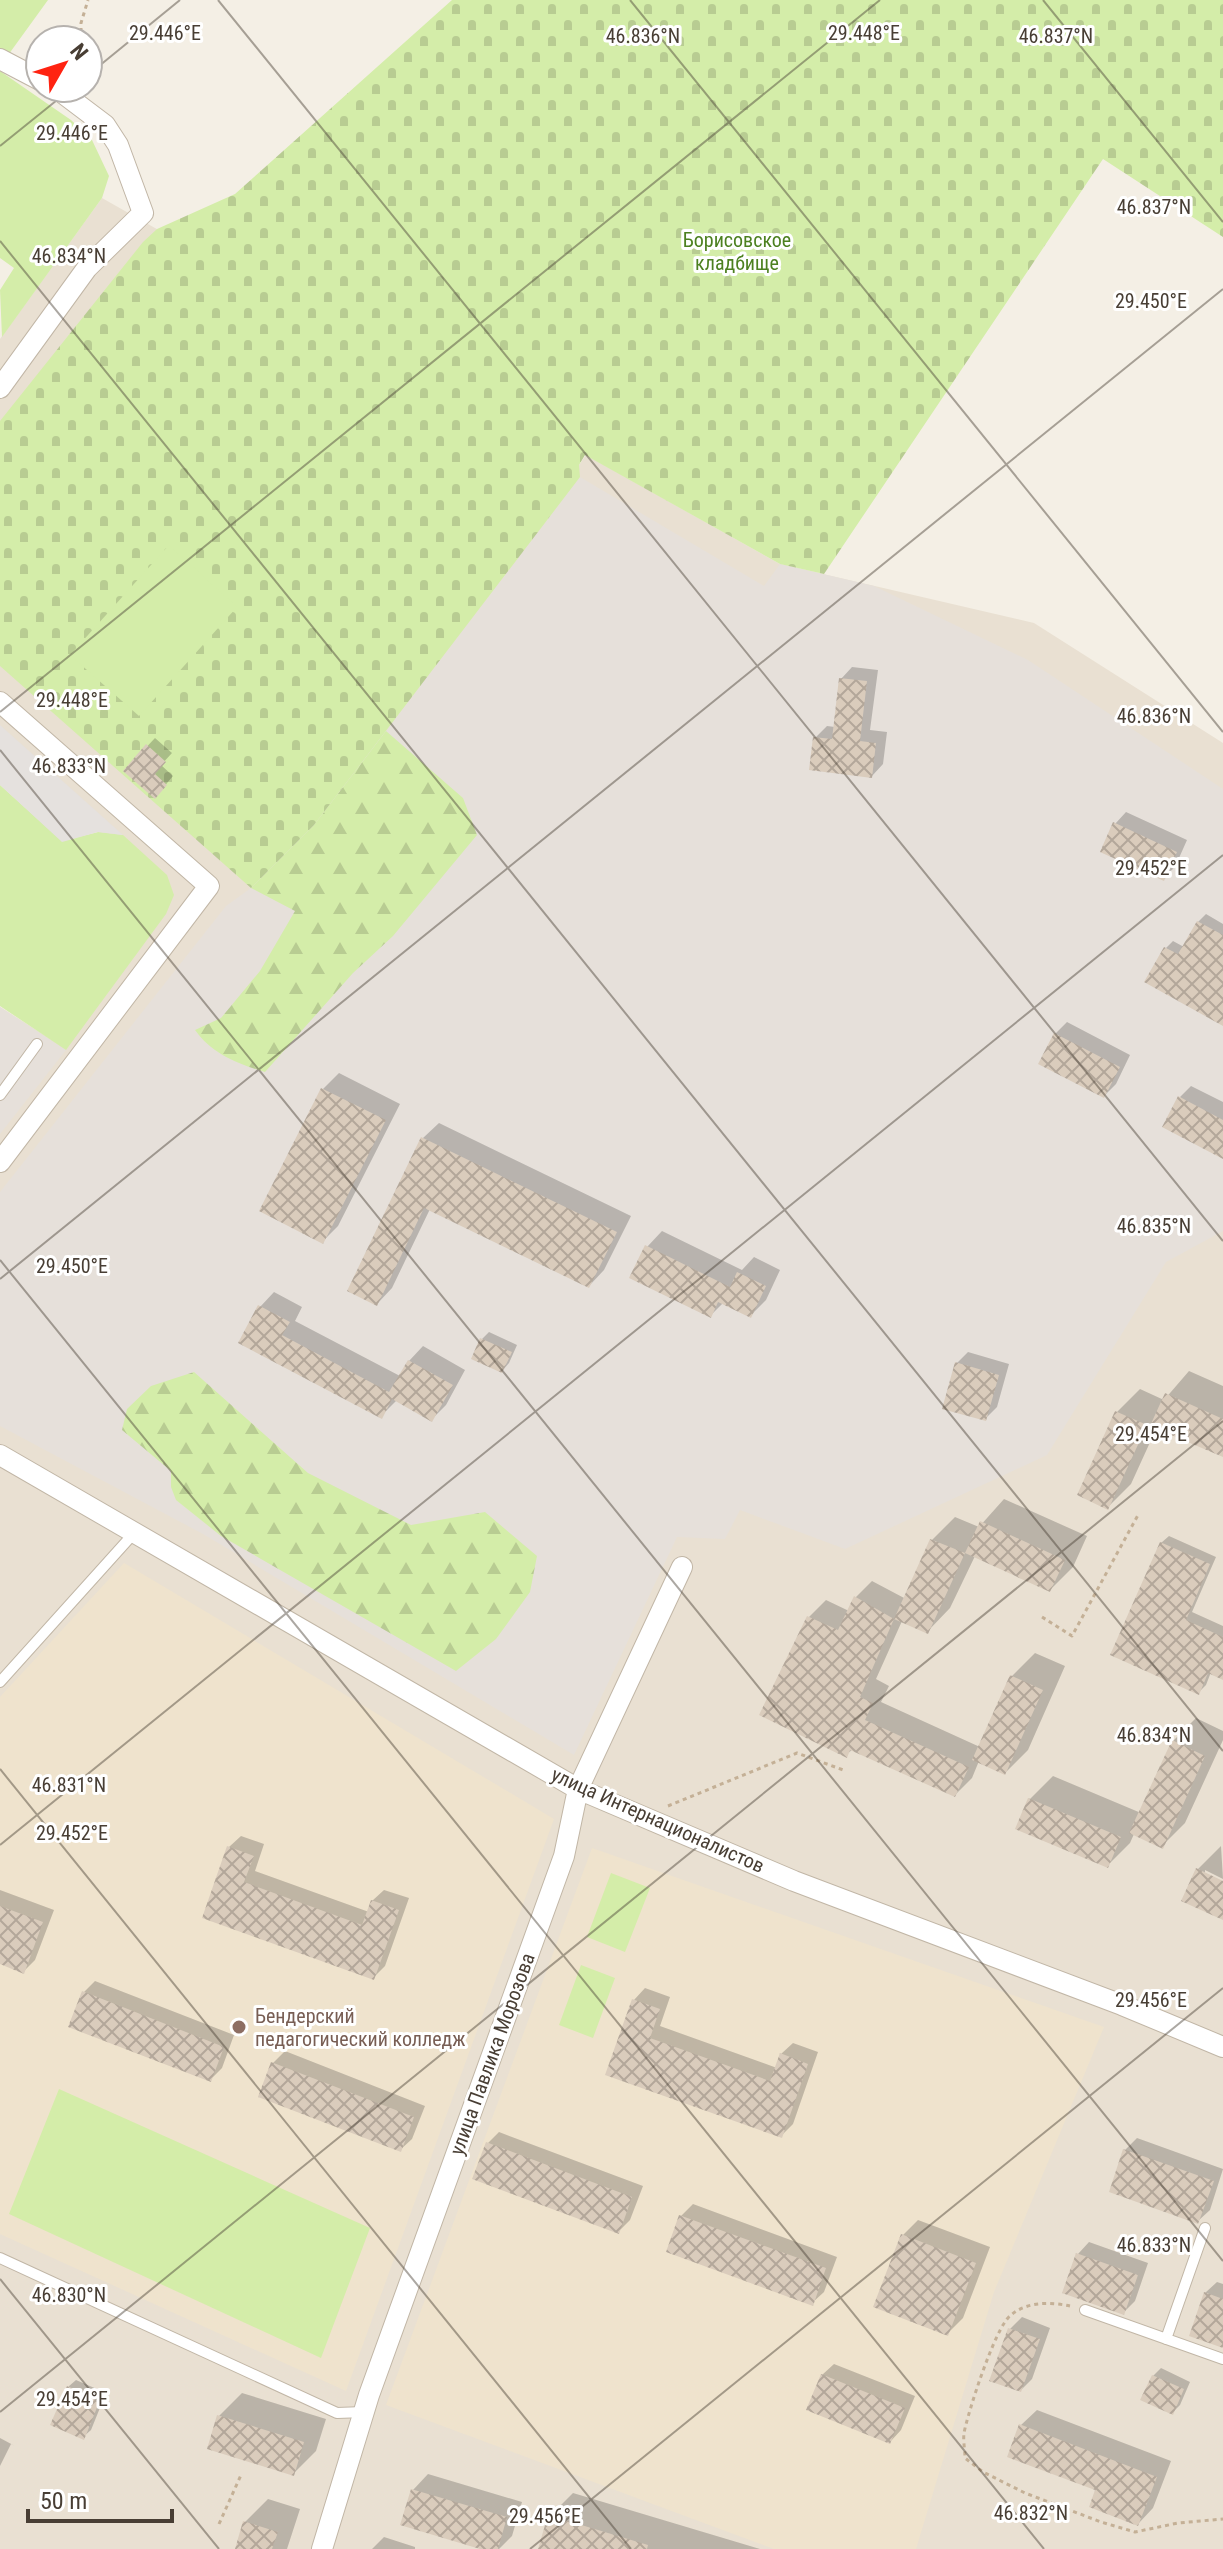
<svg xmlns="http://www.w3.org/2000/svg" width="1223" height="2549" font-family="'Roboto Condensed',sans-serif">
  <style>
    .residential { fill: #e9e0d2 }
    .industrial { fill: #e6e0da }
    .education { fill: #efe3cd }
    .forest { fill: url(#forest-firs) }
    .cemetery { fill: url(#cemetery-stones) }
    .green { fill: #d4eda9 }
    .parking { fill: #e5e1de }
    .shadow { fill: #0003 }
    .building { fill: url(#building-cross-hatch) }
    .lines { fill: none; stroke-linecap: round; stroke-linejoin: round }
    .lane-casing { stroke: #c1b6a6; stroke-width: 12 }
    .street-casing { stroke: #c1b6a6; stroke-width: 22 }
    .path { stroke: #c4b096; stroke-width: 3; stroke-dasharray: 4 4; stroke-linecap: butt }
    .lane { stroke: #fff; stroke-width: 10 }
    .street { stroke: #fff; stroke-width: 20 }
    .ticks { fill: none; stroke: #483e34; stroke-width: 2; stroke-opacity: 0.45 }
    .education-dot { fill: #8d6e63; stroke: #fff; stroke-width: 3 }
    .labels { text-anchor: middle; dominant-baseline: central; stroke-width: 6; stroke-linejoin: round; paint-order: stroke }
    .park-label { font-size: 20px; fill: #4c8020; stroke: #fff }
    .street-label { font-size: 20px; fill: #483e34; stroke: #fff }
    .education-label { font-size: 20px; fill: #785e54; stroke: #fff; text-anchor: start }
    .ticks-label { font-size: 20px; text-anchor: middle; fill: #483e34; stroke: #fff; stroke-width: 6; stroke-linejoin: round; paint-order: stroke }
  </style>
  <defs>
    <pattern id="forest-firs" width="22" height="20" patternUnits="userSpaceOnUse" patternTransform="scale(2)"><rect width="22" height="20" fill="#d4eda9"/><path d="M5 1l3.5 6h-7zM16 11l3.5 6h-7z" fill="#b8cc92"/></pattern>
    <pattern id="cemetery-stones" width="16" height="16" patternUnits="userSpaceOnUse" patternTransform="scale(2)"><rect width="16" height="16" fill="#d4eda9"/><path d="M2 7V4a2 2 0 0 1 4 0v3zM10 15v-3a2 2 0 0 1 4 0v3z" fill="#b8cc92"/></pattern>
    <pattern id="building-cross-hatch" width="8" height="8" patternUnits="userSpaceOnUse" patternTransform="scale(2)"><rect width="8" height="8" fill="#daccbc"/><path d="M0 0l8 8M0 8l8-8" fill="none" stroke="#b3a79a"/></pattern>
  </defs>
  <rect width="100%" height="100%" fill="#f4efe5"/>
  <path class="residential" d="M102,198L505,426L579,465L586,455L780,564L1034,623L1223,743V2549H0V1007L66,1049L98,832L0,785V339Z"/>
  <path class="industrial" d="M580,477L764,586L780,564L874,586L1028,660L1223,789V1231L1166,1262L1047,1455L845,1549L740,1510L725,1539L677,1537L574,1755L203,1534L0,1426V1192L226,906L251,888L314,825Z
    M0,1007L66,1050L0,1134Z"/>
  <path class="education" d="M124,1563L554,1819L346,2391L0,2234V1697Z
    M592,1848L1104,2027L994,2292L916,2549H774L386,2405Z"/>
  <path class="forest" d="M386,731L463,798L477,835L393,936L353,973L265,1072C238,1064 212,1054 195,1030L221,1018L260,971L295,911L251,888L314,825Z
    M194,1372L308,1473L411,1525L485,1512L537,1556L530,1592L496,1639L456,1671L221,1536L176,1500L171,1487V1471L122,1430L127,1409L151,1386Z"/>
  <path class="cemetery" d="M452,0H1223V237L1103,159L824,574L780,564L585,455L579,465L580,477L314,825L251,888L0,666V421L143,242L157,229L235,194Z"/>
  <path class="green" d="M0,0H48L6,58L0,53Z
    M0,71L71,120L92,140L109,176L102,198L2,337L0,290L14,268L0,258Z
    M169,545L237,607L139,716L70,655Z
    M0,785L62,841L98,832L123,835L167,875L174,895L166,914L66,1050L0,1006Z
    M611,1873L650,1888L625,1952L587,1937Z
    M581,1965L615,1978L593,2038L559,2025Z
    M59,2089L370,2228L321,2358L9,2214Z"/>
  <path class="parking" d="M0,725L123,835L98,832L62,842L0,785Z"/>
  <path class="shadow" d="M852,667L878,670L870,730L887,732L883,764L872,776L815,738L827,726L835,727L841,679Z
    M155,738L172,753L161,765L173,776L162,789L125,770Z
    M1126,812L1187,840L1175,867L1163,878L1115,824Z
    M1206,914L1223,924V1024L1166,948L1173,941L1184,947L1198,922Z
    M1067,1022L1130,1055L1116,1084L1104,1096L1055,1034Z
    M339,1073L400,1104L338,1226L323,1241L262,1210L323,1089Z
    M1191,1086L1223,1102V1157L1180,1097Z
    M439,1123L631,1216L604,1270L589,1286L430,1209L392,1288L377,1304L423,1138Z
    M662,1231L742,1270L754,1257L780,1270L766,1300L750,1316L723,1303L711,1315L647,1247Z
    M274,1292L302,1307L295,1321L400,1376L409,1361L423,1346L465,1370L446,1405L431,1420L397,1400L381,1416L241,1342L260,1307Z
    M489,1332L517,1345L509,1363L502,1371L482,1339Z
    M968,1352L1009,1364L997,1407L985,1419L957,1363Z
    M1189,1371L1223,1386V1455L1157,1427L1131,1484L1108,1507L1080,1494L1117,1412L1140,1389L1164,1400Z
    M1004,1499L1087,1536L1073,1567L1050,1590L975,1556L950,1608L927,1632L902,1621L876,1679L889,1686L881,1702L980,1747L1012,1676L1035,1653L1065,1666L1028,1750L1005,1773L979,1761L972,1778L955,1795L853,1749L846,1755L762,1714L809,1617L826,1600L849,1611L855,1598L872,1581L906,1599L932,1540L955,1517L979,1527Z
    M1169,1536L1216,1557L1192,1612L1223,1626V1678L1211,1672L1206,1685L1198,1693L1161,1543Z
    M1196,1718L1223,1731V1740L1185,1823L1162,1846L1134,1834L1130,1843L1107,1866L1018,1828L1030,1799L1053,1776L1141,1813L1173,1741Z
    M241,1836L264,1844L255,1871L369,1912L372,1901L384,1890L409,1898L385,1966L373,1978L204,1917L229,1847Z
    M1221,1846L1223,1879L1205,1870V1875L1223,1883V1918L1198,1869Z
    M0,1890L54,1910L35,1960L24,1971L0,1962Z
    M95,1981L234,2035L222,2068L210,2080L83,1993Z
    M645,1988L670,1997L660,2026L777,2068L781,2054L793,2043L818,2052L793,2124L781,2136L608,2074L634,2000Z
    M285,2051L425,2106L412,2139L400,2150L273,2063Z
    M499,2132L643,2186L630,2220L618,2232L487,2144Z
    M1137,2138L1223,2169L1210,2210L1198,2221L1125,2150Z
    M693,2204L837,2257L824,2292L812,2303L681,2216Z
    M918,2220L990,2247L963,2318L947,2334L903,2235Z
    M1089,2242L1148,2263L1135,2301L1123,2313L1078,2254Z
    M1217,2282L1223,2284V2345L1205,2293Z
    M1022,2317L1050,2328L1032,2379L1021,2390L1010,2329Z
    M834,2364L915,2396L901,2430L890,2442L822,2375Z
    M1161,2368L1190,2382L1180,2405L1173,2412L1153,2376Z
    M76,2380L106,2393L91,2430L83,2437L68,2387Z
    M242,2393L326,2419L316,2451L293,2474L219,2416Z
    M1037,2410L1171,2461L1153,2508L1138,2524L1021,2425Z
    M0,2438L15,2446L0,2476L15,2446L11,2444L0,2466Z
    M428,2474L522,2502L512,2536L499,2549H487L413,2490Z
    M573,2493L760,2549H540L550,2516Z
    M268,2499L300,2509L287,2549H237L245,2522Z
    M384,2537L415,2547V2549H372Z"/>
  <path class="building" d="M839,678L867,681L860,741L876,743L872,778L809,770L813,737L832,739Z
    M146,744L166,762L155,774L167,785L155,799L123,771Z
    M1113,822L1177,852L1164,881L1100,852Z
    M1197,921L1223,935V1026L1144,982L1164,947L1178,954Z
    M1054,1033L1120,1067L1104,1098L1038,1064Z
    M321,1088L386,1120L323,1244L259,1211Z
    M1178,1096L1223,1120V1159L1162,1127Z
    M421,1137L617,1232L589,1288L424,1208L377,1306L347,1291Z
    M645,1245L730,1287L737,1272L766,1286L751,1318L718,1302L711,1318L629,1278Z
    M258,1305L290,1322L282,1335L389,1392L408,1360L453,1385L432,1422L392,1399L382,1419L238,1343Z
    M480,1338L512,1352L502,1373L471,1359Z
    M955,1362L999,1375L986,1421L942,1409Z
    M1165,1393L1223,1419V1457L1150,1426Z
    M1115,1411L1147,1425L1108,1510L1077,1495Z
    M980,1521L1065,1560L1050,1592L965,1553Z
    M930,1539L965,1553L928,1634L894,1619Z
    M1160,1542L1210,1564L1186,1620L1223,1637V1680L1208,1673L1199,1695L1110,1655Z
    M854,1596L894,1619L860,1697L873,1703L865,1720L969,1767L955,1797L850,1750L847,1758L759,1715L807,1616L838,1630Z
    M1010,1675L1043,1690L1005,1775L972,1760Z
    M1172,1740L1205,1756L1163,1849L1129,1833Z
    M1028,1798L1121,1837L1108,1868L1015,1829Z
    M227,1846L254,1856L244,1882L362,1925L371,1900L399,1910L374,1980L202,1918Z
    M1196,1868L1223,1881V1920L1181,1901Z
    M0,1906L43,1922L24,1974L0,1964Z
    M82,1991L224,2047L211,2082L68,2027Z
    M632,1999L660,2009L650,2038L770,2081L780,2053L808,2064L782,2138L605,2075Z
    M271,2062L414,2117L401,2152L258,2097Z
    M486,2142L632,2197L619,2234L472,2179Z
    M1123,2149L1214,2181L1198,2224L1109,2192Z
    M679,2215L826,2268L813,2306L666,2252Z
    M901,2234L976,2263L948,2336L873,2307Z
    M1076,2253L1138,2275L1124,2315L1062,2293Z
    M1204,2292L1223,2299V2348L1189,2336Z
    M1008,2328L1040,2339L1021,2392L989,2381Z
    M821,2374L905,2408L890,2444L806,2410Z
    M1152,2375L1184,2389L1173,2415L1140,2400Z
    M67,2386L100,2400L84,2440L50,2425Z
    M217,2415L304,2442L294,2476L207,2449Z
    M1019,2424L1157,2477L1138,2526L1089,2507L1095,2490L1007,2457Z
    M411,2489L507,2517L498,2549H480L400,2525Z
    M548,2515L648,2545L647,2549H538Z
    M243,2521L278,2532L272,2549H235Z"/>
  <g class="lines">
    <defs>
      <path id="lane" d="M0,1095L37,1044
        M0,1682L135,1532
        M0,2258L337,2413L364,2412
        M1085,2310L1223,2359
        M1166,2339L1205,2228"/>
      <path id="street" d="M0,59L40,80
        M0,388L87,268L143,213L118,145L105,125L56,88
        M0,702L209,886L0,1162
        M0,1455L578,1789L794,1881L1122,2005L1223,2047
        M322,2549L369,2395L564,1856L578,1789L682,1567"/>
    </defs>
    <use href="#lane" class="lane-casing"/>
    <use href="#street" class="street-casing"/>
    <path class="path" d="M81,40V23L88,0
      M1042,1617L1072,1636L1138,1515
      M668,1806L797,1753L846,1771
      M1070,2306C1051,2302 1026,2301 1010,2316C995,2328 968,2412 964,2433C963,2441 965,2450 965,2458L983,2472L1025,2493L1101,2522L1135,2532L1178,2523L1223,2519
      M219,2524L241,2475"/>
    <use href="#lane" class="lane"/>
    <use href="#street" class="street"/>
  </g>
  <path class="ticks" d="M218,0L1223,1241M630,0L1223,732M1043,0L1223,222M88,75L180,0M0,146L72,88M0,241L1223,1751M0,712L880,0M0,750L1223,2261M0,1260L1044,2549M0,1279L1223,289M0,1769L631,2549M0,1845L1223,855M0,2279L219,2549M0,2412L1223,1421M530,2549L1223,1988"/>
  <circle class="education-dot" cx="239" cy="2027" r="8"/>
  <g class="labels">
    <g class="park-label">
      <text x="737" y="240">Борисовское<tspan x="737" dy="23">кладбище</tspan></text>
    </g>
    <g class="street-label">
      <text transform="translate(658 1820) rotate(24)">улица Интернационалистов</text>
      <text transform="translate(492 2054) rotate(-70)">улица Павлика Морозова</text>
    </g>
    <g class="education-label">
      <text x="255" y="2016">Бендерский<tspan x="255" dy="23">педагогический колледж</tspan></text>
    </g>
  </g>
  <g class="ticks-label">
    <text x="864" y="40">29.448°E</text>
    <text x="165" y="40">29.446°E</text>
    <text x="643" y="43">46.836°N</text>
    <text x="1056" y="43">46.837°N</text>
    <text x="72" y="140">29.446°E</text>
    <text x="1154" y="214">46.837°N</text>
    <text x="69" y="263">46.834°N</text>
    <text x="1151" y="308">29.450°E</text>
    <text x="72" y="707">29.448°E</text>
    <text x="1154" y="723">46.836°N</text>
    <text x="69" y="773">46.833°N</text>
    <text x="1151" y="875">29.452°E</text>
    <text x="1154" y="1233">46.835°N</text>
    <text x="72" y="1273">29.450°E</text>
    <text x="1151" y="1441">29.454°E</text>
    <text x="1154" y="1742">46.834°N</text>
    <text x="69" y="1792">46.831°N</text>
    <text x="72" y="1840">29.452°E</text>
    <text x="1151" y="2007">29.456°E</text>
    <text x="1154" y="2252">46.833°N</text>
    <text x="69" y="2302">46.830°N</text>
    <text x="72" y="2406">29.454°E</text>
    <text x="1031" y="2520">46.832°N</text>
    <text x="545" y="2523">29.456°E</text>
  </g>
  <g transform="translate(64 64) rotate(51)"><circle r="38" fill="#ffffff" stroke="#b6b2ae" stroke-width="2"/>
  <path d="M0-6L14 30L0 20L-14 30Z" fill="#ff2311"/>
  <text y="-12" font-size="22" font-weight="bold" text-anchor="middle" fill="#483e34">N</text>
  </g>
  <path d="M28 2509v12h144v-12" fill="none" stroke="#483e34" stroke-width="4"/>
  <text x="40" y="2509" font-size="24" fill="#483e34" stroke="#ffffff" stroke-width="6" paint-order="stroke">50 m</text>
</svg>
